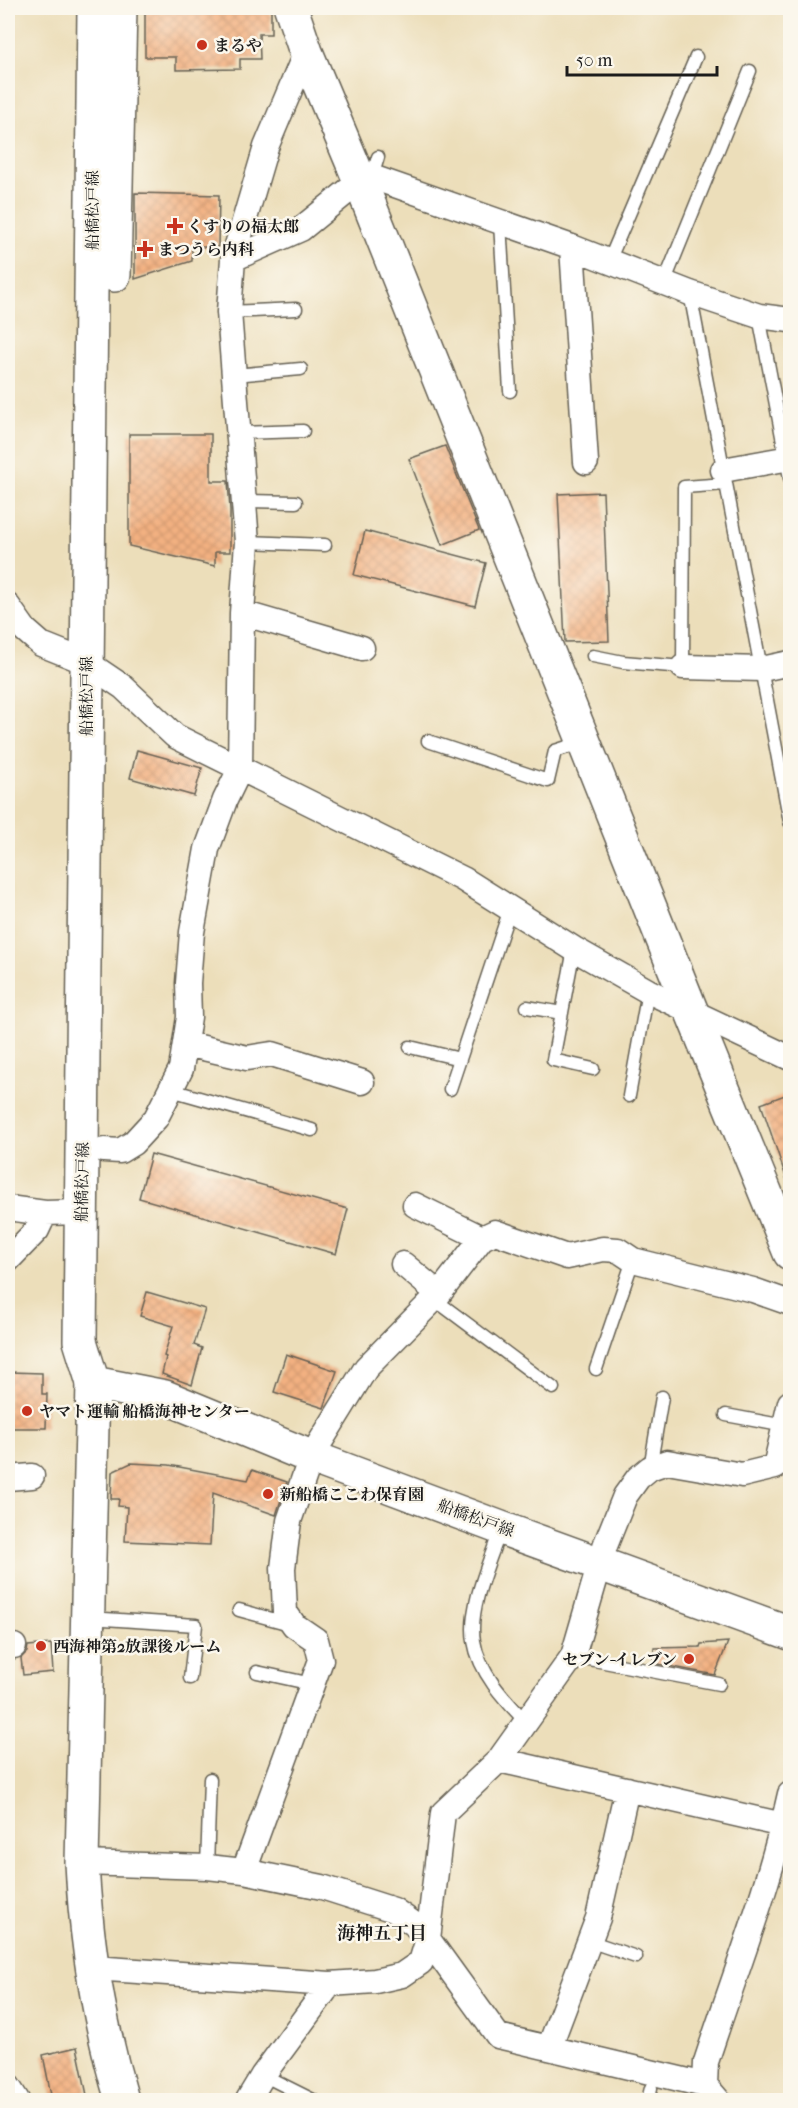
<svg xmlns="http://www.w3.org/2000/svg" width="798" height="2108" font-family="'IM FELL French Canon','Noto Serif JP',serif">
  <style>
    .building { fill: url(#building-cross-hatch) }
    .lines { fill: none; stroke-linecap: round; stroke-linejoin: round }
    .lane-casing { stroke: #656053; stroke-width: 15 }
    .street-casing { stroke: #656053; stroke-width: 27 }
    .secondary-casing { stroke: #656053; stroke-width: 36 }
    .primary-casing { stroke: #656053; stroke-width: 36 }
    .lane { stroke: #fff; stroke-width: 12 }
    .street { stroke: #fff; stroke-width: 24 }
    .secondary { stroke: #fff; stroke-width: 33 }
    .primary { stroke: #fff; stroke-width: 33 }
    .poi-dot { fill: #c8321e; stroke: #fbf7ec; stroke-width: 2 }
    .labels { text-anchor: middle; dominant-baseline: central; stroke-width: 5; stroke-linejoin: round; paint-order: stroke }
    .poi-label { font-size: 16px; font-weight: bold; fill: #1c1c1c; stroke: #fbf7ec; text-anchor: start }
    .street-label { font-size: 16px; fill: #1c1c1c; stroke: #fbf7ec }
    .neighbourhood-label { font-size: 18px; font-weight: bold; fill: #1c1c1c; stroke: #fbf7ec }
  </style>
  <defs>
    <pattern id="building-cross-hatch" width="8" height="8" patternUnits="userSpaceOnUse" patternTransform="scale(1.5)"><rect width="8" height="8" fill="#f3b181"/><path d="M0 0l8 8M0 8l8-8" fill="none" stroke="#d0986f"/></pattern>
  </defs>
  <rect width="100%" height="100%" fill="#fbf7ec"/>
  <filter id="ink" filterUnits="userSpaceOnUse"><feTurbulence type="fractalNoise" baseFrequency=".0167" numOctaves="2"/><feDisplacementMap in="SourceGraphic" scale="12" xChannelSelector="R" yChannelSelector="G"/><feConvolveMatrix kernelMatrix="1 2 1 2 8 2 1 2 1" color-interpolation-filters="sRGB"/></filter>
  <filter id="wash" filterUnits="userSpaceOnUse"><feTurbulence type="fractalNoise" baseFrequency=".008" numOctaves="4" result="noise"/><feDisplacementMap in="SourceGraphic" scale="24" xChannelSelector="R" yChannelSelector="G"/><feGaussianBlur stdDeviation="1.35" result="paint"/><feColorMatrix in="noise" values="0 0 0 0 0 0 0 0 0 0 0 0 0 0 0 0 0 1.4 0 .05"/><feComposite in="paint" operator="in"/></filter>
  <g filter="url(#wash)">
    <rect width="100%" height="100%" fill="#ecdeba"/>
    <g id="blocks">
      <path class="building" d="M145,8H271V34H259L260,59H240V69L176,70V57H145Z
        M135,193L219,195L218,247H192V261L135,279Z
        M129,434H211V481H228L230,510V552H215V566L129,546Z
        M445,446L479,530L442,545L409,459Z
        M603,492L609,641L565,642L558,494Z
        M365,531L486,563L475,606L354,575Z
        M137,750L202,768L194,796L130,778Z
        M790,1093V1183H788L761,1104Z
        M151,1154L348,1209L336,1254L139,1198Z
        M147,1292L205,1309L194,1345L202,1348L192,1385L162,1374L166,1357L164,1356L173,1326L140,1316Z
        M286,1354L337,1371L324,1408L274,1392Z
        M9,1372L42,1373V1394H47L46,1428H8Z
        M131,1463L169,1465L248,1480L252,1470L287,1482L276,1515L213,1493L210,1545L125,1541L127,1507L118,1506L119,1499H111L112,1472Z
        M728,1642L715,1675L653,1663L654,1648L700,1647L701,1644Z
        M51,1644L53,1672L23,1675L21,1658L27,1652L28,1646Z
        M77,2047L88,2100H52L43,2055Z"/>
    </g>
  </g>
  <g filter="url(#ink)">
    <use href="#blocks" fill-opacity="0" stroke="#656053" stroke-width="1.5"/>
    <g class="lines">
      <defs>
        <path id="lane" d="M372,177L378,157
          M500,223L510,391
          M609,261L696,57
          M664,283L750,71
          M690,293L790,822
          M229,312L296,309
          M759,316L790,478
          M234,375L301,369
          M239,433L303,431
          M244,501L296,502
          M247,542L325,545
          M593,656L623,662L683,667L684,487L726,484
          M428,741L548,781L555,751L583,742
          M574,949L553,1060L593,1069
          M527,1007L562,1013
          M410,1047L460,1059
          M450,1089L510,909
          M171,1090L312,1130
          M629,1096L648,991
          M434,1299L553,1388
          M596,1369L633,1260
          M726,1415L785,1426
          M650,1468L662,1397
          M501,1528C490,1561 468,1607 474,1641C479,1673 505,1700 526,1722
          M239,1610L290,1624
          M89,1618L196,1625L190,1678
          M573,1656L719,1684
          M257,1672L312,1684
          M207,1867L210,1779
          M589,1941L636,1957
          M263,2075L313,2100
          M648,2100L651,2088"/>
        <path id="street" d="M572,247L586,462
          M233,259L301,229L360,181L372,177L572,247L690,293L759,316L790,320
          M723,470L790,458
          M8,606L25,630L41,644L86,662L123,687L175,736L463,879L574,949L648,991L790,1058
          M242,613L362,648
          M683,667L762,669L790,663
          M186,1044L247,1058L272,1054L362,1082
          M104,1150L120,1151L133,1143L156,1118L181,1069L189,1017L188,983L192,932L207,849L225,800L240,769L242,613L247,542L229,312L233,259L266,147L306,52
          M415,1205L482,1238
          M8,1208L45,1213L81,1212
          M8,1260L37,1230L45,1213
          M403,1264L439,1294
          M8,1478L32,1476
          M8,1647L14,1646
          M499,1760L783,1825
          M82,1863L207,1867L244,1871L322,1887L394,1910L414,1924L428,1939L498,2036L705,2085L718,2100
          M244,1871L321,1660L316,1640L294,1625L285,1612L283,1568L289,1521L311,1457L366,1368L439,1294L482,1238L495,1232L567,1257L603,1249L618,1250L633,1260L753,1290L790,1303
          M93,1968L330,1984L375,1981L402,1975L421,1962L428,1939L443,1813L499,1760L573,1656L605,1546L625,1496L638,1478L650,1468L667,1462L742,1475L775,1467L790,1403
          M549,2048L598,1918L627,1789
          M705,2085L706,2062C735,1973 770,1885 790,1794
          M8,2086L17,2100
          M248,2100L263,2075L330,1984"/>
        <path id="secondary" d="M291,8L306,52L360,181L691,1010L790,1253
          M93,1383L82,1863C86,1944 99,2023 122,2100"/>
        <path id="primary" d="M114,275L120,8
          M93,1383L80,1341L94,8
          M93,1383L165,1397L311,1457L501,1528L790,1633"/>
      </defs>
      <use href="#lane" class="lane-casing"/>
      <use href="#street" class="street-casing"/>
      <use href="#secondary" class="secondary-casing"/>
      <use href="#primary" class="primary-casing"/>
      <use href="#lane" class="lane"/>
      <use href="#street" class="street"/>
      <use href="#secondary" class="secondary"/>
      <use href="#primary" class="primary"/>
    </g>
  </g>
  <g class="poi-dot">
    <circle cx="202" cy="45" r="6"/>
    <path d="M172 217h6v6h6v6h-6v6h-6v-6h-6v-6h6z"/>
    <path d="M142 240h6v6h6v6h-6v6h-6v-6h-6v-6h6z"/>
    <circle cx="27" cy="1411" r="6"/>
    <circle cx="268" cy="1494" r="6"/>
    <circle cx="41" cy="1646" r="6"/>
    <circle cx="689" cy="1659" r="6"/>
  </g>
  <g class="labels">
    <g class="poi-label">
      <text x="214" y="45">まるや</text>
      <text x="187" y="226">くすりの福太郎</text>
      <text x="158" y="249">まつうら内科</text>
      <text x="39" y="1411">ヤマト運輸 船橋海神センター</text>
      <text x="280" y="1494">新船橋ここわ保育園</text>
      <text x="53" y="1646">西海神第2放課後ルーム</text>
      <text x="677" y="1659" text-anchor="end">セブン-イレブン</text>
    </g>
    <g class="street-label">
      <text transform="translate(92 210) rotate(-90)">船橋松戸線</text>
      <text transform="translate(86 696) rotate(-90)">船橋松戸線</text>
      <text transform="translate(82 1182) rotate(-89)">船橋松戸線</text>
      <text transform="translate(476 1518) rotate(20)">船橋松戸線</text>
    </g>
    <g class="neighbourhood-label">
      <text x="382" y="1933">海神五丁目</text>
    </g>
  </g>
  <rect width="798" height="2108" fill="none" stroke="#fbf7ec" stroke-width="30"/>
  <path d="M567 66v9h150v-9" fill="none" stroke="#1c1c1c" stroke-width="3"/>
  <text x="576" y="66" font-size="18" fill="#1c1c1c" stroke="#fbf7ec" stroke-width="4.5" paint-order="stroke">50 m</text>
</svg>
